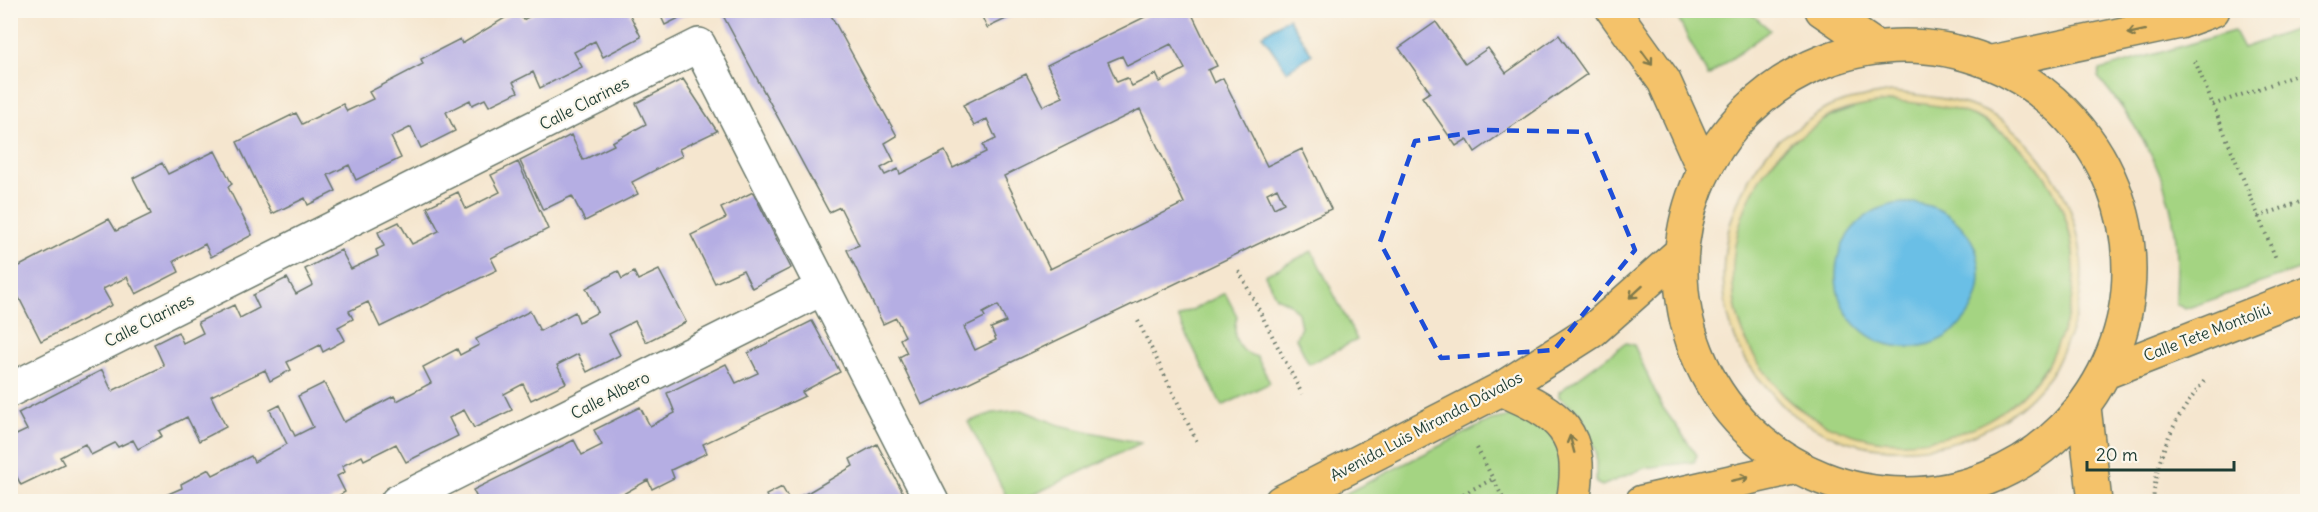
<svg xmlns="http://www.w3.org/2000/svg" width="2318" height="512" font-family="Delius,sans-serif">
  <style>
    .green { fill: #a4d482; stroke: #62885b; stroke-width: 1.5 }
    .sand { fill: #eeda9e; stroke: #868c69; stroke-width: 1.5; fill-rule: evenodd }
    .water { fill: #6abfe6; stroke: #447e8d; stroke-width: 1.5 }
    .building { fill: #b5aee3; fill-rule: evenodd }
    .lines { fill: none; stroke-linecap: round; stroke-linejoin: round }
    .minor-casing { stroke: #6a786a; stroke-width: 36 }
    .primary-casing { stroke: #6a786a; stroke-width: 36 }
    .path { stroke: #6a786a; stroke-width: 4; stroke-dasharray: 1.5 4.5; stroke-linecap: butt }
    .minor { stroke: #fff; stroke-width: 33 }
    .primary { stroke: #f4c26a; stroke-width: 33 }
    .oneway { stroke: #7f794c }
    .marked { fill: none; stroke: #1d4ed8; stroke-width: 4.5; stroke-dasharray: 12 8; stroke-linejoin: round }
    .labels { text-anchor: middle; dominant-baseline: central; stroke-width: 4.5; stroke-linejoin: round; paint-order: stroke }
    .street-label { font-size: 16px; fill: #1f3d34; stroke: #fbf7ec }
  </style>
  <rect width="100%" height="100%" fill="#fbf7ec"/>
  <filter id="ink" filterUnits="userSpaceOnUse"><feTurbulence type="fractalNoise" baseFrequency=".0167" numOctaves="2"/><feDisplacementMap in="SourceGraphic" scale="12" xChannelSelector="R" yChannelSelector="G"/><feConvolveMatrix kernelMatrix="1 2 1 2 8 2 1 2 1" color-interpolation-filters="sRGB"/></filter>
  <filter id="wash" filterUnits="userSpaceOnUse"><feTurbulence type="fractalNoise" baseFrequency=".008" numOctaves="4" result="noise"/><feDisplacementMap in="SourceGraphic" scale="24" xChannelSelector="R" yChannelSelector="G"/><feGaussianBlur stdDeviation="1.35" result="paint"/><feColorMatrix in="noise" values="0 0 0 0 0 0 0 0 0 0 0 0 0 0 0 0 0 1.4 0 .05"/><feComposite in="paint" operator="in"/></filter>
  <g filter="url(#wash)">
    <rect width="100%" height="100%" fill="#f5e6cf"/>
    <path class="green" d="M1674,11H1748L1770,30L1708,76Z
      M2307,25V267L2185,309L2176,304C2176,283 2178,260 2176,240C2169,175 2139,126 2098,77L2100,70L2234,31L2243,48Z
      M1732 272a171 171 0 1 1 342 0a171 171 0 1 1-342 0Z
      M1312,251L1357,340L1309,364L1296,338L1301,327L1298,313L1289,303L1276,297L1265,275Z
      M1225,293L1237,316C1232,336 1235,351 1257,357L1270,383L1222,406L1178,317Z
      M1626,343L1634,345L1661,405L1697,455L1694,462L1644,468L1602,486L1596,483V451L1581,415L1559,397V392Z
      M1022,410L1059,425L1141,443L1020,501H1009L968,422L993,413Z
      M1512,416C1520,418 1533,418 1540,423C1563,439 1572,481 1551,501L1329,502L1491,420Z"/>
    <path class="sand" d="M1892,92C1929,96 1974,100 2005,123C2075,178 2104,268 2063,349C2058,359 2054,371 2047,379C1985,458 1868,473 1789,411C1779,404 1771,391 1762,382C1702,314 1715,202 1779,140C1784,135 1792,132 1798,128C1808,121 1819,111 1831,106C1849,98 1872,96 1892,92ZM1892,101C1929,104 1969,107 2000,130C2071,182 2095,272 2054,350C2050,358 2047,368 2041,374C1981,452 1873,463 1795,406C1785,399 1777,387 1770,378C1712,312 1725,207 1785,147C1791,141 1800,137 1807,132C1816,126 1825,118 1834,114C1851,106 1874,105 1892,101Z"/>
    <path class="water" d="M1288,18L1312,54L1287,71L1262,35Z
      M1836 275a72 72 0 1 1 144 0a72 72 0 1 1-144 0Z"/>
    <g id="blocks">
      <path class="building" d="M518,10L523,20L541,10H632L629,13L641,37L603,57L595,41L574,52L582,67L540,88L533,72L513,82L518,92L489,106L485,99L472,105L470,100L446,112L455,131L421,148L411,127L391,137L401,158L356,180L349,165L328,175L336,191L308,205L305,198L272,214L237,142L296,113L302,124L343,104L347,111L373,99L369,92L423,64L421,59L460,39L462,44Z
        M658,10H695L665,25Z
        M720,10H828L897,136L885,143L894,161L881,168L885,175L898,169L900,174L945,151L953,168L986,152L983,145L996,139L987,119L974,126L963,105L1026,74L1043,106L1063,97L1047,65L1159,10H1190L1217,66L1208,70L1214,83L1223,78L1267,166L1302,149L1331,209L922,405L899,357L907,353L900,339L905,336L896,318L883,324L847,250L859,245L840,207L829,212ZM1171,44L1185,69L1160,82L1156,74L1132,86L1127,78L1117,82L1108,62L1122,56L1127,66ZM1140,109L1184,203L1050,269L1004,176ZM1277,188L1284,203L1274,208L1267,193ZM998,305L1006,322L991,328L996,340L975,350L964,327L985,317L983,313Z
        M979,10H1025L987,28Z
        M1436,22L1465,64L1488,48L1506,73L1559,35L1587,74L1475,152L1467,139L1456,146L1422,97L1430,92L1399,48Z
        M683,79L717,131L679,149L682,156L632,182L638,194L585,221L572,196L543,210L520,161L571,135L583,160L614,145L612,142L646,124L636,103Z
        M215,151L232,184L228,187L252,235L211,257L205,244L174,261L179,272L136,294L127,277L103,289L112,305L41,341L10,280V271L109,219L116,231L151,214L133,178L162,163L168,174Z
        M518,162L548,229L491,258L497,270L380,327L368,302L349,311L353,319L338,327L345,340L323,352L320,345L287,362L291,370L270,381L265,370L211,396L226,427L199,441L187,417L159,431L162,436L138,449L133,440L118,447L115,443L91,455L85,444L60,457L64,464L48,472L21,485L17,477L10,481V438L27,430L18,413L102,370L112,391L164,366L154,344L178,332L183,343L203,333L198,322L234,305L240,318L259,308L253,295L287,278L296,294L313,285L305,269L341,250L351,269L378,256L376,250L384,246L378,232L399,222L412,244L439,231L427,207L458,192L466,209L500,192L491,175Z
        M753,192L791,268L752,288L743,270L715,283L691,235L726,218L721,208Z
        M659,270L686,322L646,342L635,321L609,334L620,355L587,372L578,354L557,365L566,383L531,400L523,384L504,394L512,410L474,428L464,410L456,414L449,418L458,436L406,462L396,444L364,460L362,456L342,466L345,472L337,476L345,492L328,502H150L182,488L181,484L209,469L213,475L251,456L254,462L287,444L270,410L280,405L295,436L313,427L298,396L324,383L344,422L394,396L397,401L431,383L423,367L457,349L460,355L479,345L476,339L530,311L540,331L575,312L579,322L598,312L586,288L618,271L622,279L634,272L638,280Z
        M812,321L840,372L802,392L805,396L703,444L707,453L671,470L674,478L652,489L648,480L609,502H605L602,495L589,502H479L473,490L574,440L582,455L602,445L594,430L640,407L650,426L675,413L667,393L726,364L736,383L758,373L748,353Z
        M877,444L908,502H769L766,495L782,487L790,501L809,492L853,466L850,459Z"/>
    </g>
  </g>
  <g filter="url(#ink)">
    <use href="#blocks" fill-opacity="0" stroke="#6a786a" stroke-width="1.5"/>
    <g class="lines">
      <defs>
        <path id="minor" d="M10,390L699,45L932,502
          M397,502L823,288"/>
        <path id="primary" d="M1613,10L1664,81L1703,168
          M1822,10L1876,47
          M1681 270a224 224 0 1 1 448 0a224 224 0 1 1-448 0Z
          M1992,62L2180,22L2213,10
          M2106,372L2308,293
          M1501,389C1560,414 1586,432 1573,502
          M2084,407L2095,502
          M1281,502L1501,389L1592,331L1680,253
          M1642,502L1797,467"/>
      </defs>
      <use href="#minor" class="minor-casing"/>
      <use href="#primary" class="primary-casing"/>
      <path class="path" d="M2195,61L2276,259
        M2213,105L2308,71
        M2258,217L2308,199
        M1239,271L1302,394
        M1138,321L1198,444
        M1477,448L1505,502
        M1447,502L1493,479
        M2153,502C2157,451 2174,419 2205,380"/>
      <use href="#minor" class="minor"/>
      <use href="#primary" class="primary"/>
    </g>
    <defs><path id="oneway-shaft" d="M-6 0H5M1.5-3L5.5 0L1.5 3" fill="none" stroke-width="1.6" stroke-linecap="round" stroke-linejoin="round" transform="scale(1.5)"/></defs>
    <g class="oneway">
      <use href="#oneway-shaft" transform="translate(2136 32) rotate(168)"/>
      <use href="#oneway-shaft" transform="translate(1647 58) rotate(54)"/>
      <use href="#oneway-shaft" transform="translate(1636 292) rotate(138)"/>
      <use href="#oneway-shaft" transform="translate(1572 444) rotate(-105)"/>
      <use href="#oneway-shaft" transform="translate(1740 479) rotate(-12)"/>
    </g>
  </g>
  <path class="marked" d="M1487,130L1586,132L1635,250L1554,350L1441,358L1380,242L1415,141Z"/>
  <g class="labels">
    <g class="street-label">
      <text transform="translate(584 103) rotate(-27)">Calle Clarines</text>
      <text transform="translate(149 320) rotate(-27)">Calle Clarines</text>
      <text transform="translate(2207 332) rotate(-21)">Calle Tete Montoliú</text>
      <text transform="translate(610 395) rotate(-27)">Calle Albero</text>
      <text transform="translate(1426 426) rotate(-28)">Avenida Luis Miranda Dávalos</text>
    </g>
  </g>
  <rect width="2318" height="512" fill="none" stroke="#fbf7ec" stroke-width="36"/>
  <path d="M2087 461v9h147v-9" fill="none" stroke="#1f3d34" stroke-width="3"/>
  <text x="2096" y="461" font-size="18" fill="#1f3d34" stroke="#fbf7ec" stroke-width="4.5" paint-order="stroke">20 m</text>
</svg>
